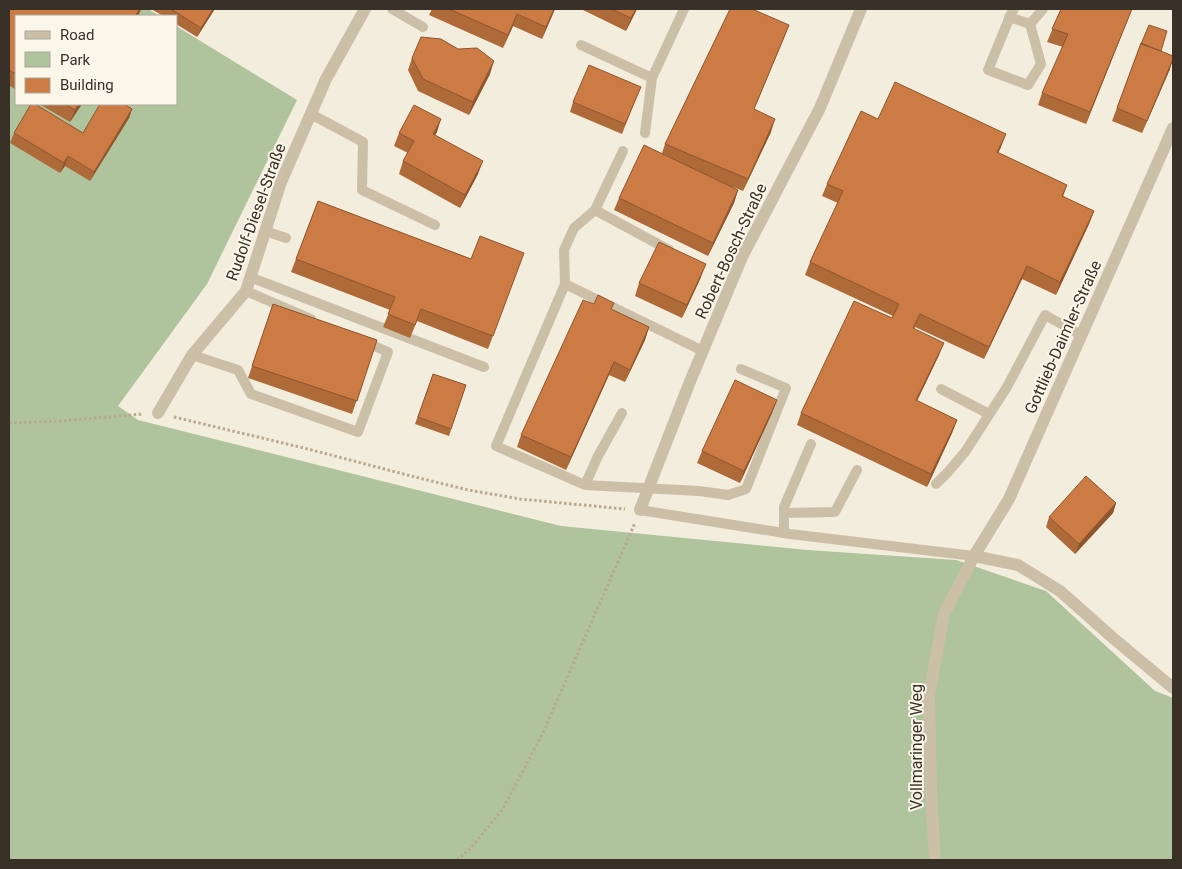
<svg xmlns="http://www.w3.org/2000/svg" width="1182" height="869" font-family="Roboto,sans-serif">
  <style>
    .green { fill: #afc39c }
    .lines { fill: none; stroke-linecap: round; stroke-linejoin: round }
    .path { stroke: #b8a992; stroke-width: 3; stroke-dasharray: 2.5 2.5; stroke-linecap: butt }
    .service { stroke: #ccbfa8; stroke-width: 10 }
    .minor { stroke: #ccbfa8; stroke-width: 12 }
    .wall { fill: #af6a3a }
    .shaded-wall { fill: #8e562f }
    .building { fill: #cb7b43; stroke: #8e562f }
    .labels { text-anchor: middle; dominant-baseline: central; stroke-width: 4; stroke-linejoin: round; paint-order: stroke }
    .street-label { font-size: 16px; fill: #393028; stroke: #fbf6ea }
  </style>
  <rect width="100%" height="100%" fill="#f3eddd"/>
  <path class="green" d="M9,9H148L160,16H16V104H176V26L297,100L207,284L118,406L138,420L561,526L807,550L956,560L1046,591L1155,691L1173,698V860H9Z"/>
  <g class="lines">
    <path class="path" d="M174,417L308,449L415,477L468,490L520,499L625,509
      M9,423L61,421L143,414
      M457,860L470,849L502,810L542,735L635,523"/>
    <path class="service" d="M392,9L423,27
      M1009,17L1030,24L1041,64L1028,85L988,70L1011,14L1014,9
      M1030,24L1043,9
      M581,45L652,78L684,9
      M311,114L363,142L362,190L435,225
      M645,133L652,78
      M595,210L669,250
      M265,231L286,238
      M250,277L484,367
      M565,284L564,250L574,228L595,210L623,151
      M246,291L311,319
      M192,355L238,370L251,394L358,432L388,352L363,341
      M941,389L989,414
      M622,413L598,456L585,485L496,446L565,284L703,351
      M936,484L948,472L965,452L1007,387L1045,315L1081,335
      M585,485L699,491L728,495L746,489L786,388L741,369
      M640,510L790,534L974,556
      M784,513L835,512L857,470
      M784,533V507L811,444"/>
    <path class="minor" d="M158,413L192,355L246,291L281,182L326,79L365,9
      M640,510L689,384L742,257L820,108L861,9
      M974,556L1018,565L1060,591L1113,638L1173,688
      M935,860L931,792L929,695L944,614L974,556L1009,499L1173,128"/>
  </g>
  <path class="wall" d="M9,9H141L138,16H16V90L9,85Z
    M151,9H215L197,37L176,24V16H163Z
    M432,9H555L542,39L513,26L503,48L429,15Z
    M581,9H637L626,31Z
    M1061,9H1132L1086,124L1038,105L1042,93L1063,47L1047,42Z
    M789,25L754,109L771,132L743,191L731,186L738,190L734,203L708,256L614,210L619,198L662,153L665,144Z
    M1141,43L1161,51L1170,69L1142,133L1112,121Z
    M412,58L490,74L469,115L418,91L408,70Z
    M637,96L622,134L570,112L573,102Z
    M39,104H82L70,122Z
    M132,109L129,118L90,181L65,166L60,173L10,143L14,133H83Z
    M878,119L1001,147L998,153L1067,185L1063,197L1094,211L1089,224L1056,295L1022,279L984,359L915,327L914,329L939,355L917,401L957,420L952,433L927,487L797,425L801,413L892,318L893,316L805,275L810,262L838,203L822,196L827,184Z
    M437,132L435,135L478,174L460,208L399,174L403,161L408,153L394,146L399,133Z
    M318,201L471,259L524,253L488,349L417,321L410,338L383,327L390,310L291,272Z
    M701,277L682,318L635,296L639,283Z
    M273,304L377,340L352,414L248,378Z
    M594,304L612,310L649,327L645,340L625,382L609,375L566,470L517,447L521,435Z
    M433,374L466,385L449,436L415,424Z
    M777,400L772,413L740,483L697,463L702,451Z
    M1116,503L1113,513L1075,554L1046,527L1049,517Z"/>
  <path class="shaded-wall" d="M140,9H141L138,16H135Z
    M213,9H215L214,10L197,37L201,28Z
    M554,9H555L542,39L546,27Z
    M636,9H637L626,31L631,18Z
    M1132,9L1086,124L1090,112Z
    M517,14L513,26L503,48L508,35Z
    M789,25L784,38L749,121Z
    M1173,59L1170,69L1142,133L1147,121Z
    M494,61L490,74L469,115L473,102Z
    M79,104H82L70,122L75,110Z
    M132,109L129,118L90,181L94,172Z
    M441,119L437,132L428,147L433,134Z
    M775,119L771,132L743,191L748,179Z
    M1006,134L1001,147L992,165L997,152Z
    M68,156L65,166L60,173L64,163Z
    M483,161L478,174L460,208L465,195Z
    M738,190L734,203L708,256L713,243Z
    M1094,211L1089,224L1056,295L1060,282Z
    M706,264L701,277L682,318L687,305Z
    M1027,266L1022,279L984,359L989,347Z
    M649,327L645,340L625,382L630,370Z
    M944,343L939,355L911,413L916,400Z
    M614,362L609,375L566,470L571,457Z
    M777,400L772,413L740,483L744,471Z
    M957,420L952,433L927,487L931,474Z
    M1116,503L1113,513L1075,554L1079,544Z"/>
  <path class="building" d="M9,9H140L135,16H16V74L9,70Z
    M171,9H213L201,28Z
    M449,9H554L546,27L517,14L508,35Z
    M611,9H636L631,18Z
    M730,9H752L789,25L754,109L775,119L748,179L665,144Z
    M1061,9H1132L1090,112L1042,93L1068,34L1052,29Z
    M1149,25L1167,31L1161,51L1141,44Z
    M421,37L441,39L458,49L477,48L494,61L473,102L423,79L412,58Z
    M1141,43L1173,56V59L1147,121L1117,108Z
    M589,65L641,87L625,124L573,102Z
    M895,82L1006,134L997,152L1067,185L1062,196L1094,211L1060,282L1027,266L989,347L920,314L913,328L944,343L916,400L957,420L931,474L801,413L854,301L892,318L899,304L810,262L843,191L827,184L861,111L878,119Z
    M31,104H35L83,133L100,104H124L132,109L94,172L68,156L64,163L14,133Z
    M65,104H79L75,110Z
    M414,105L441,119L433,134L483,161L465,195L403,161L414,141L399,133Z
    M644,145L738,190L713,243L619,198Z
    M318,201L471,259L480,236L524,253L493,336L421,309L415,325L388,314L395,297L296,259Z
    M659,242L706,264L687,305L639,283Z
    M598,295L614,303L611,309L649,327L630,370L614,362L571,457L521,435L583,300L594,304Z
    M273,304L377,340L357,401L252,366Z
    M433,374L466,385L451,429L418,417Z
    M735,380L777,400L744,471L702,451Z
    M1086,476L1116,503L1079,544L1049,517Z"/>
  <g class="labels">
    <g class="street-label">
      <text transform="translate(256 212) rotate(-70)">Rudolf-Diesel-Straße</text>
      <text transform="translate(731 251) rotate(-65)">Robert-Bosch-Straße</text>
      <text transform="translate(1063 337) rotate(-66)">Gottlieb-Daimler-Straße</text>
      <text transform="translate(916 747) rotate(-90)">Vollmaringer Weg</text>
    </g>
  </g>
  <rect width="1182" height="869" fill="none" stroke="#393028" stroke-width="20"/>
  <rect x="15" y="15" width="162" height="90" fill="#fbf6ea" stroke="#ada79c"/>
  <rect x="25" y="31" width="25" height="8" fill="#ccbfa8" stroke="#ada79c"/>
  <text x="60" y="40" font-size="15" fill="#393028">Road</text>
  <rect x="25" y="52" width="25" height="15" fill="#afc39c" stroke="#ada79c"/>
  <text x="60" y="65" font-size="15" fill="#393028">Park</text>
  <rect x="25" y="78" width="25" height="15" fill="#cb7b43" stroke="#ada79c"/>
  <text x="60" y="90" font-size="15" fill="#393028">Building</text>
</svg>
